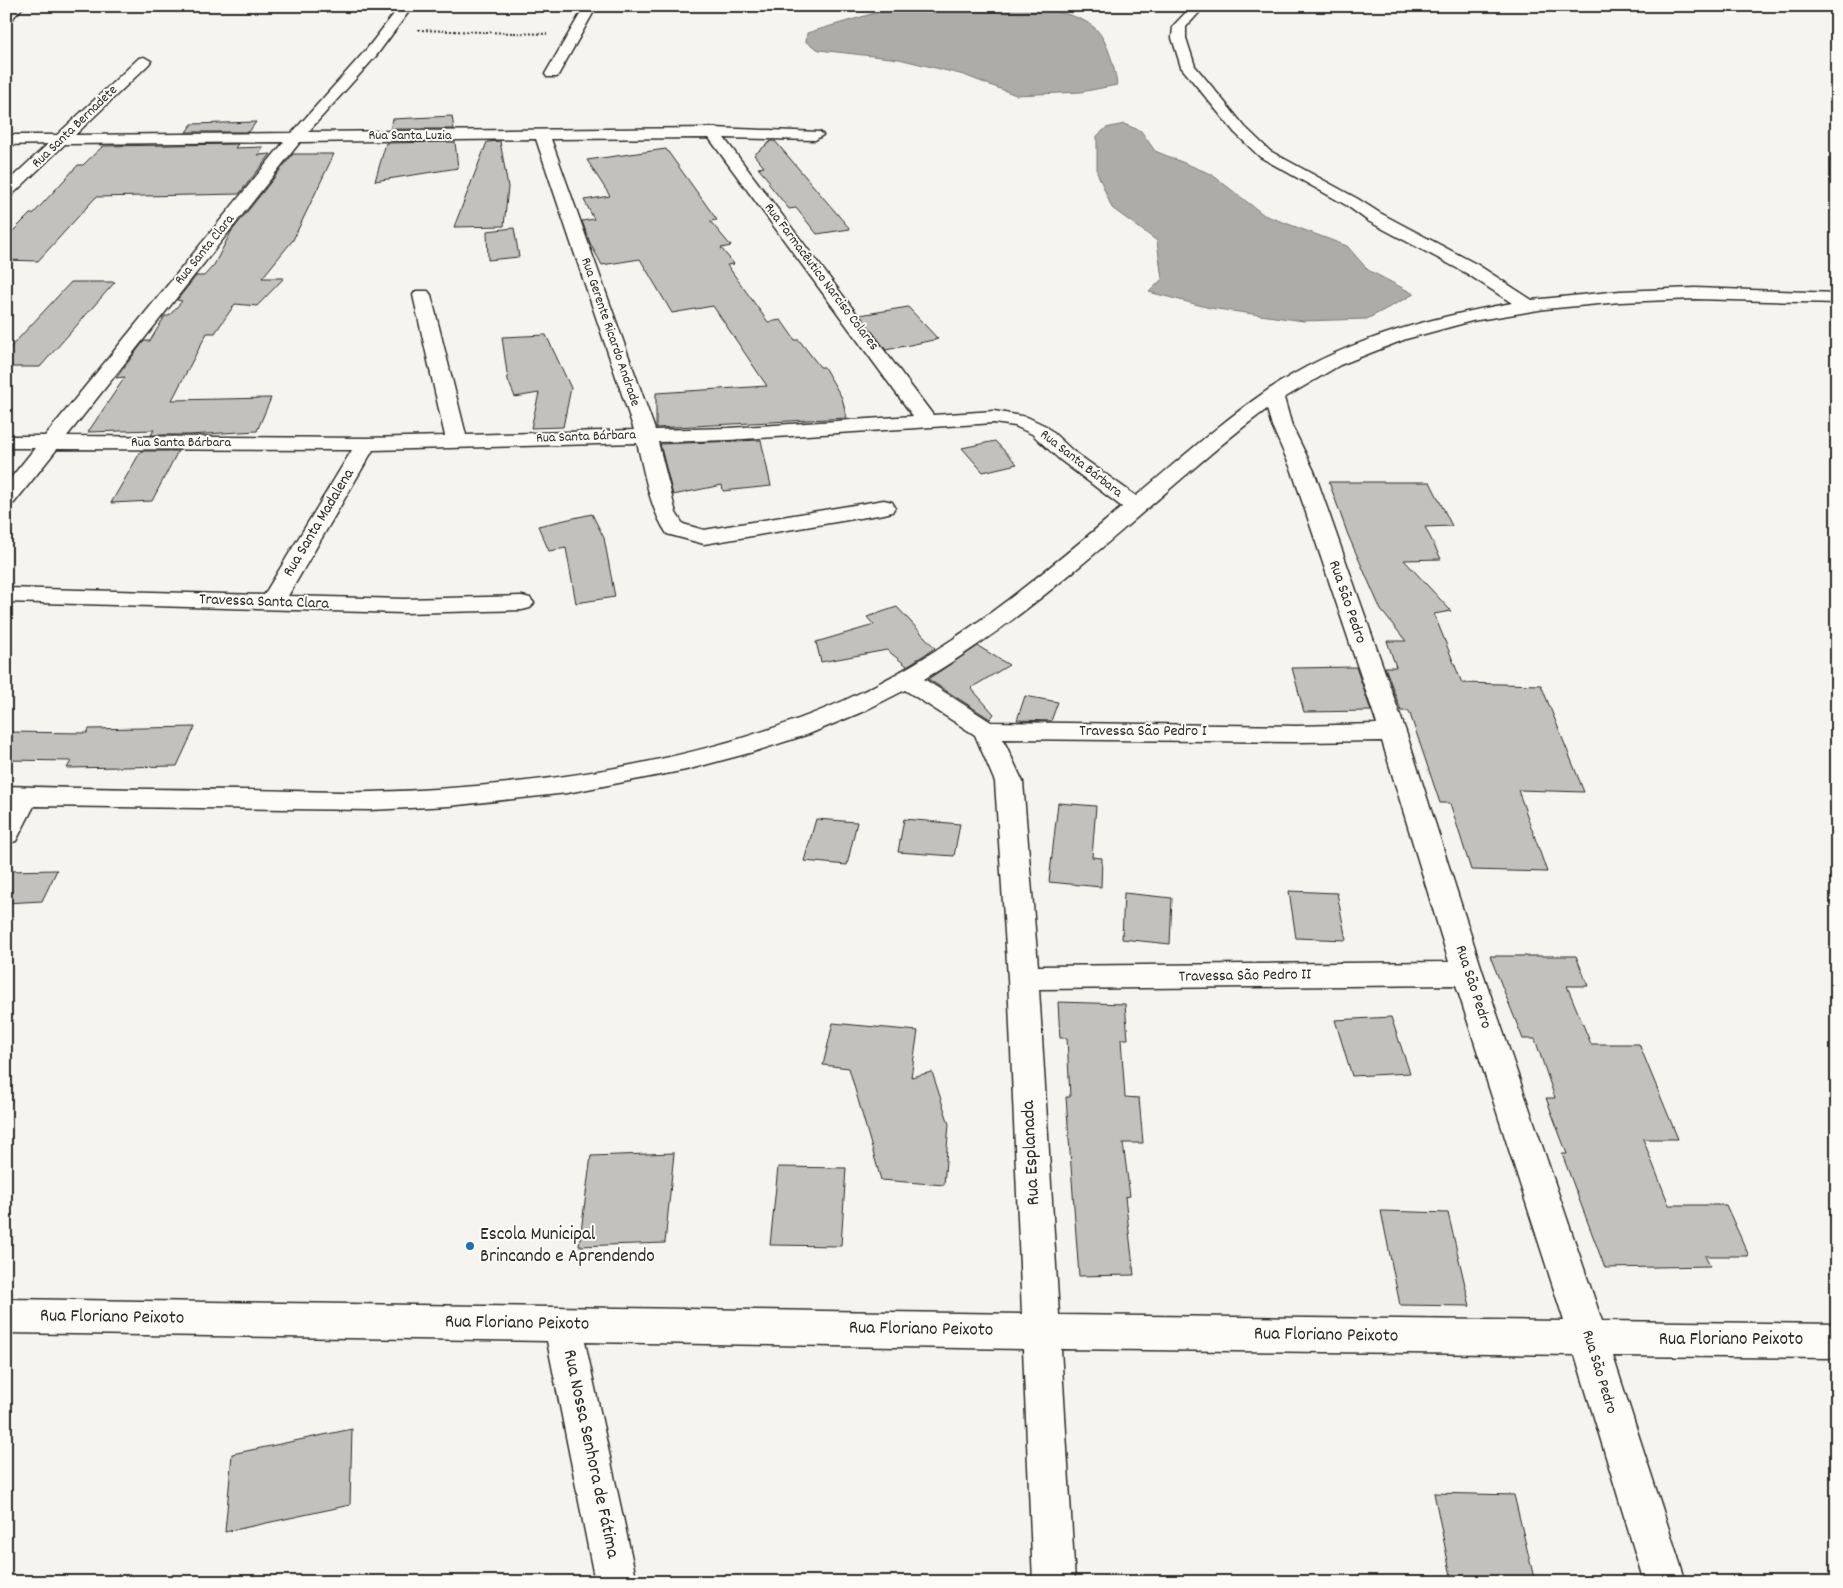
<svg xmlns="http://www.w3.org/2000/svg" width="1843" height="1588" font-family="Dekko,sans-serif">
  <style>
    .water { fill: #adaca9; stroke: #797877 }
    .building { fill: #c2c1be; stroke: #2b2b2b }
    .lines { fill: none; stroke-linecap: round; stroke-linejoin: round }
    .minor-casing { stroke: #2b2b2b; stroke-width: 3 }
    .path { stroke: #2b2b2b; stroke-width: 2; stroke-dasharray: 2 2; stroke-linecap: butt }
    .minor { fill: #fdfcf7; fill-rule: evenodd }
    .poi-dot { fill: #1f6fb2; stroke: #fdfcf7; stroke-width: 2 }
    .labels { text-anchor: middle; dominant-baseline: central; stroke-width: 4; stroke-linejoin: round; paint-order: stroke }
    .far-street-label { font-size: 14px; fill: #2b2b2b; stroke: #fdfcf7 }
    .street-label { font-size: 16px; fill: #2b2b2b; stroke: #fdfcf7 }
    .near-street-label { font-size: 19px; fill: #2b2b2b; stroke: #fdfcf7 }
    .near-poi-label { font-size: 19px; fill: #2b2b2b; stroke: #fdfcf7; text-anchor: start }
  </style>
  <rect width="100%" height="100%" fill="#f5f4ef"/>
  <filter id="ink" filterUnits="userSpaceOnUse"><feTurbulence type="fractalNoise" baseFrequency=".02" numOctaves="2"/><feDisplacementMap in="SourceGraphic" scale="10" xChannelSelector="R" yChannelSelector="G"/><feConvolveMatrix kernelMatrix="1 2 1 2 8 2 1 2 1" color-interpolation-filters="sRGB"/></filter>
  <g filter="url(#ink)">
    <path class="water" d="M925,6C966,6 1067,0 1096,29C1108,41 1115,69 1117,85L1081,92L1016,95L964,75L899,59L819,50L806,42L807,33L885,10Z
      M1124,124L1141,131L1155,151L1211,174L1264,215L1347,246L1368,270L1414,294L1367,319L1303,321L1210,308L1149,292L1162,279L1157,241L1112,208L1097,172V136L1106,128Z"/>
    <path class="building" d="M452,116L454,129H390L393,119Z
      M256,122L249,132H186L192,124Z
      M500,141L508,187L504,226L454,227L487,142Z
      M771,141H775L850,229L817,234L796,208L789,209L768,183L770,182L758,168L764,167L754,155Z
      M455,142L458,168L375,181L386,143Z
      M238,144L235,148L263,147L258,155L271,154L239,194L96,197L38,261L6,260V238L30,214H33L78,165H83L103,146Z
      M666,149L717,220L710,221L731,246L721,248L734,264L727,265L768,322L781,320L795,340H799L820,367H824L842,398L847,418L656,428V393L767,386L713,306L672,313L640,259L602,265L590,243L582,221L594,219L584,200L610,196L587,160Z
      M293,154H334L293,240L262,278H284L257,306L235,304L215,333H207L172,400L271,398L257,431L189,435H151L154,430L88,432L125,377L116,378L144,341H150L165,316H169L182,301L177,300L196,276H204L214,265L231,232Z
      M514,228L519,257L488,260L487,231Z
      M71,282H115L40,367H6V352Z
      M908,307L938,339L886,350L860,315Z
      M546,335L571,388L563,427L531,428L539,393L515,397L508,380L502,337Z
      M761,440L771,486L723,491L722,485L673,495L660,444Z
      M995,441L1017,464L983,472L962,448Z
      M141,451H178L152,501L111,503Z
      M1329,482H1430L1452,526L1425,527L1441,559L1404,560L1451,611L1434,614L1462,683L1541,685L1584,792L1518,790L1547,872L1471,870L1450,803H1440L1409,711H1401L1385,667H1396L1387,641H1406L1381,610L1348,535Z
      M592,514L604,538L615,597L576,603L566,548L549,551L538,526Z
      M897,607L935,648L907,666L887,650L821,662L816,642L874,625L867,617Z
      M978,646L1009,665L971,688L994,714L990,719L928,679Z
      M1356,667L1371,711L1304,712L1292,668Z
      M1025,696L1058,702L1051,721L1017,720Z
      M195,727L177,766L67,768L71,761L6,760V732L87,733L89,729Z
      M1058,803L1096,806L1092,857L1102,858L1101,887L1049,882Z
      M816,819L857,822L847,865L804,861Z
      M904,819L960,824L954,856L898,852Z
      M57,870L42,901L6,903V871Z
      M1289,891L1337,893L1346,940L1296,938Z
      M1124,893L1172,898L1170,944L1122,939Z
      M1490,956H1576L1588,986H1567L1591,1044H1639L1678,1139H1643L1669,1205H1726L1749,1256H1705L1710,1266L1605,1268L1562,1154H1567L1546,1098H1555L1535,1039H1523Z
      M1058,1002L1125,1004L1128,1039H1121L1125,1097L1139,1098L1143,1143H1123L1130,1196L1125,1197L1134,1275L1079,1276L1066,1097H1070L1067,1038H1060Z
      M1391,1017L1410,1073L1352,1076L1335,1020Z
      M833,1023L918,1031L911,1077L932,1072L949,1124L944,1185L881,1180L849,1068L823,1065Z
      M674,1153L665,1243L579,1246L591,1156Z
      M778,1167L846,1168L841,1246L770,1245Z
      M1381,1211L1448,1213L1470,1306L1400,1305Z
      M352,1429L350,1505L225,1532L232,1454Z
      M1434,1493L1514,1495L1534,1578L1451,1576Z"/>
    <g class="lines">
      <defs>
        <path id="minor" d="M10,6H24L11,20L6,21V10Z
          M400,6H413L376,56L308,132L713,128L820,132L823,135L815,140L724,138L933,415L994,411L1027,417L1046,426L1073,451L1136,496C1178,461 1220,423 1265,392C1337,342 1427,318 1512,303L1466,273L1368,221L1346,205L1260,157L1235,133L1181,67L1172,38L1173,26L1192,6H1205L1186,27V38L1195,66L1245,127L1270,151L1358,199L1380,213L1478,265L1532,300L1620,291L1695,288L1837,293V303L1695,299L1620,302L1545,309L1472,321L1406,339L1340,365L1284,398L1292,426L1314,471L1406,732L1483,973L1602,1321L1837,1324V1358L1613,1356L1686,1582H1644L1575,1355L1061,1349L1075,1582H1033L1023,1349L585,1342L637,1582H595L547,1341L6,1333V1299L1022,1314L1008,978L995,782L975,735L905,690L862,712L809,734L753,752L686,770L567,793L449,806L370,810L34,806L16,841L6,844V786C84,789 162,789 239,790C283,790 327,793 371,792C530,787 697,765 843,701C947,654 1036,580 1122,507L1059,459L1032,434L1015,426L994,423L729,440L658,442L676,513L683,524L704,530L884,500L892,502L895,507L892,512L884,514L704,544L667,534C649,507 645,474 637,443L373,450L288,596L404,599L522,596L530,598L534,603L530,608L522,610L404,613L6,602V588L264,595L352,450L57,449L14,503L6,505V484L35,448H6V436H45L284,142L65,144L12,195L6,197V183L48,144L6,145V135H57L139,58L144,57L151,61L149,64L75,135L292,133L366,50ZM709,138L913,416L729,428L655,430L551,139ZM536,139L634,430L466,435L431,295L428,291H416L413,295L445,436L366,438L67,436L300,142ZM1267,409L1272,426L1292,471L1377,724L1297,726L991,722L924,679C1011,628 1088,560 1164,494C1198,465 1231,435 1267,409ZM1003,739L1297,742L1382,741L1449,962L1038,966L1023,782ZM1456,985L1564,1321L1059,1315L1039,989Z
          M585,6H597L557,77H547L545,74Z"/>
      </defs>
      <use href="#minor" class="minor-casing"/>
      <path class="path" d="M418,30L547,34"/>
      <use href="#minor" class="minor"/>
    </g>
  </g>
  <circle class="poi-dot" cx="470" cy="1246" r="5"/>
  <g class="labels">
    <g class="far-street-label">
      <text transform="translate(75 127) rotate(-44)">Rua Santa Bernadete</text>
      <text x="410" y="136">Rua Santa Luzia</text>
      <text transform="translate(205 250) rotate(-51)">Rua Santa Clara</text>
      <text transform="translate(821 277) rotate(53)">Rua Farmacêutico Narciso Colares</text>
      <text transform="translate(610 332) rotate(71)">Rua Gerente Ricardo Andrade</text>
      <text transform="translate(586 437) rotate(-2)">Rua Santa Bárbara</text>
      <text x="181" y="443">Rua Santa Bárbara</text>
      <text transform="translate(1081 464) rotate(38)">Rua Santa Bárbara</text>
    </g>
    <g class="street-label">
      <text transform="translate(319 523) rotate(-59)">Rua Santa Madalena</text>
      <text transform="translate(264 602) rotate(2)">Travessa Santa Clara</text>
      <text transform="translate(1347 602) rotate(71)">Rua São Pedro</text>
      <text x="1143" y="731">Travessa São Pedro I</text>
      <text transform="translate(1245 976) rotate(-1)">Travessa São Pedro II</text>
      <text transform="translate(1473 987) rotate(72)">Rua São Pedro</text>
      <text transform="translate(1599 1372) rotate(73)">Rua São Pedro</text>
    </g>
    <g class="near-street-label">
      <text transform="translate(1032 1153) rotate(-93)">Rua Esplanada</text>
      <text transform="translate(112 1318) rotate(1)">Rua Floriano Peixoto</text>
      <text transform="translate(517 1324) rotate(1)">Rua Floriano Peixoto</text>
      <text transform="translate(921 1330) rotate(1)">Rua Floriano Peixoto</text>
      <text transform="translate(1326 1336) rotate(1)">Rua Floriano Peixoto</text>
      <text x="1731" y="1340">Rua Floriano Peixoto</text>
      <text transform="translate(590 1454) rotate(78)">Rua Nossa Senhora de Fátima</text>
    </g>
    <g class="near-poi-label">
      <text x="480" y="1235">Escola Municipal<tspan x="480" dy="22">Brincando e Aprendendo</tspan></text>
    </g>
  </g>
  <rect width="1843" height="1588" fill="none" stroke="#fdfcf7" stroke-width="25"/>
  <rect x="12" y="12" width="1818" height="1563" fill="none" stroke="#2b2b2b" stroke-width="2" filter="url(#ink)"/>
</svg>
